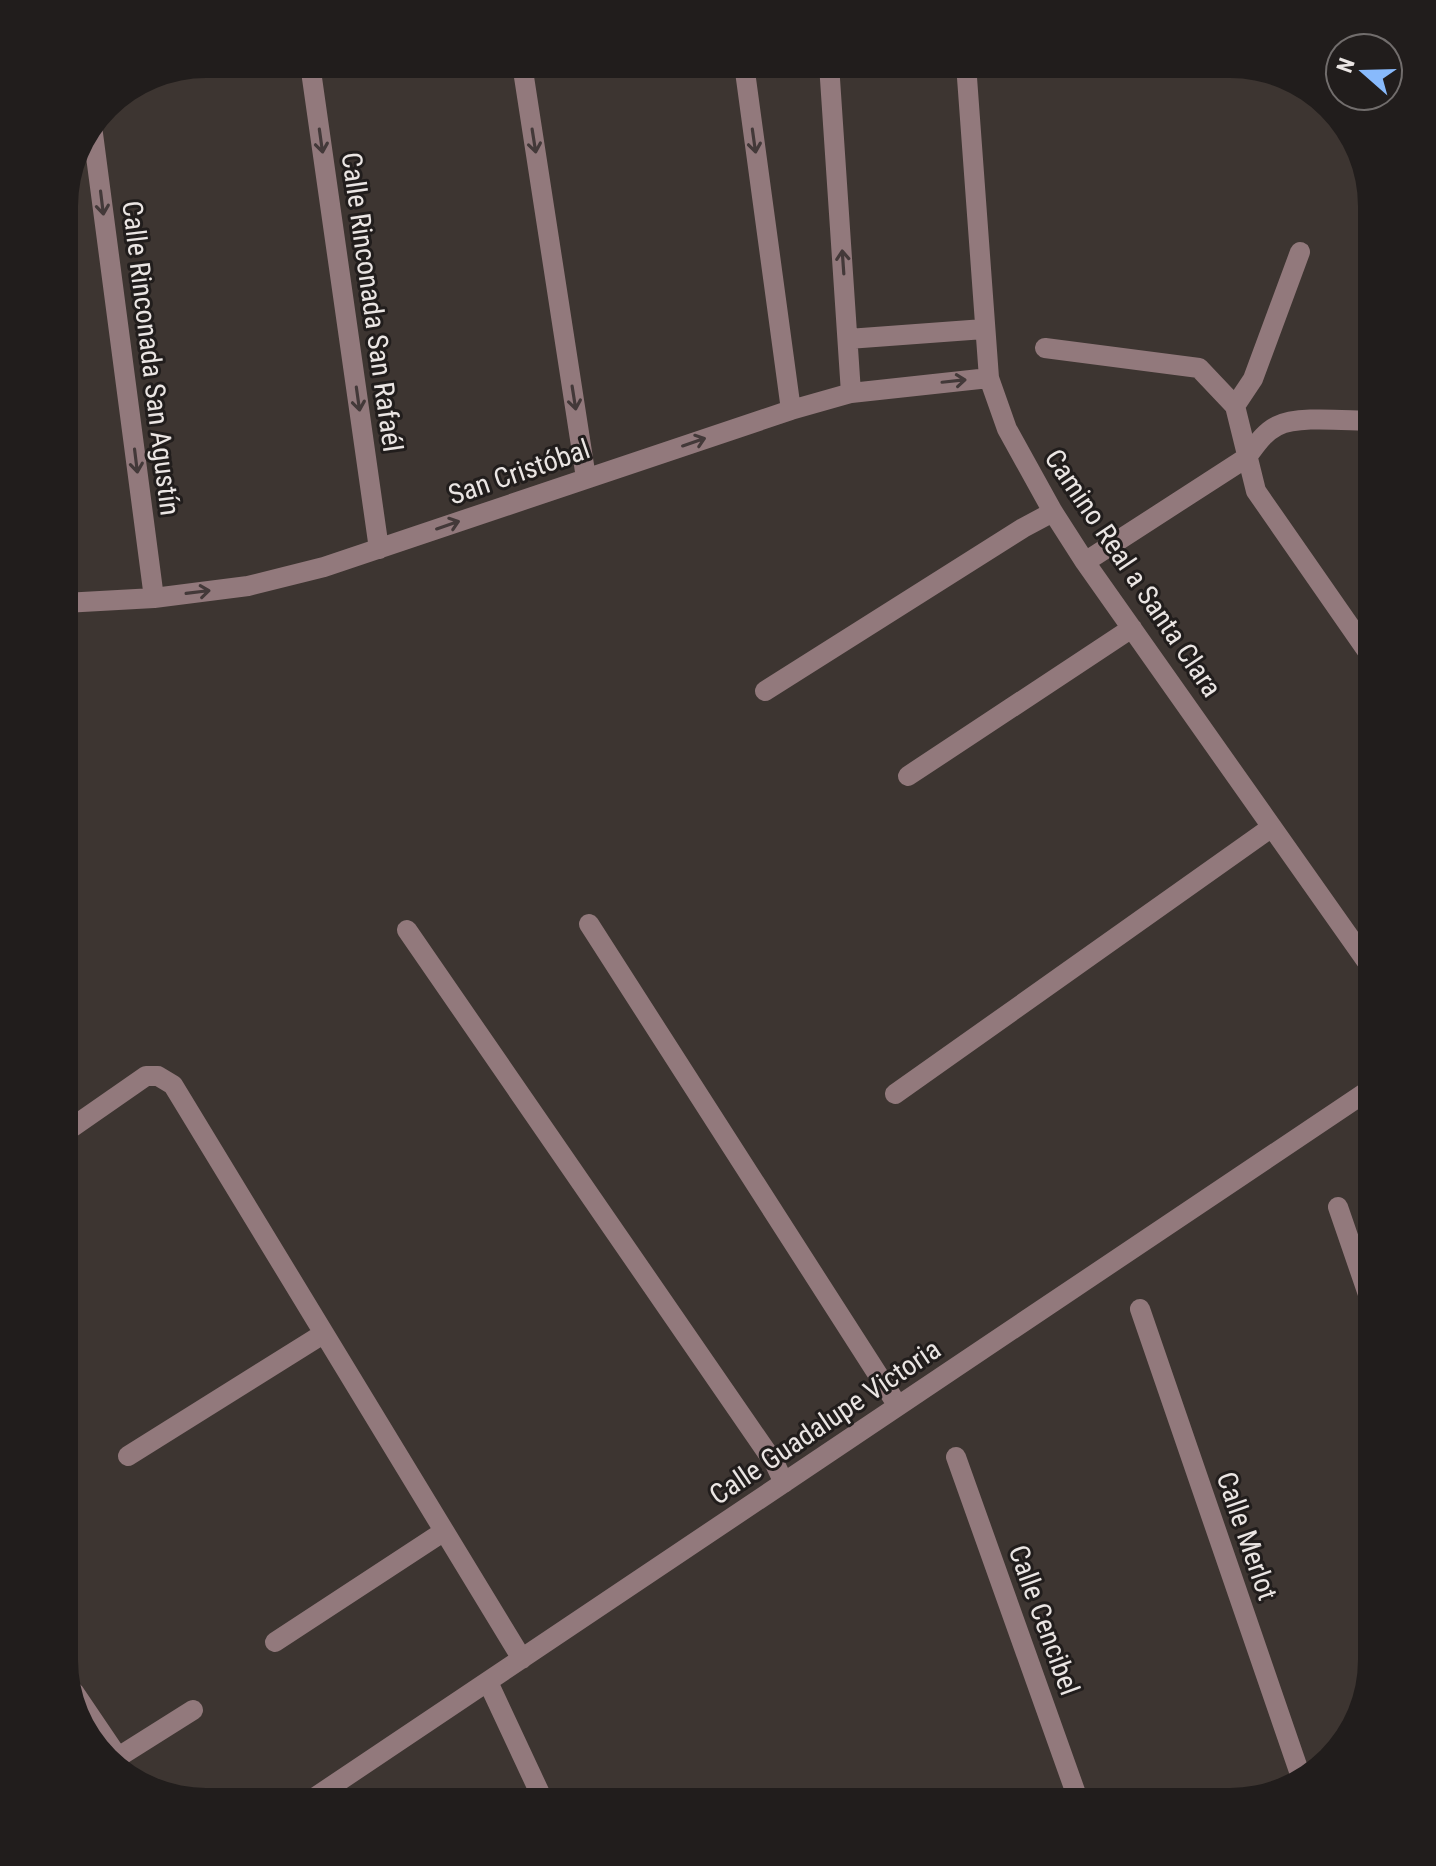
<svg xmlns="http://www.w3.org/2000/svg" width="1436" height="1866" font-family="'Roboto Condensed',sans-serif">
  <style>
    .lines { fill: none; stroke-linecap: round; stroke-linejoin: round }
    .minor { stroke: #92797c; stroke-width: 20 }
    .oneway { stroke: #433939 }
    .labels { text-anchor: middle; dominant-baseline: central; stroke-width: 6; stroke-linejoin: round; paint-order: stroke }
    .street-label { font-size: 28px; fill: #eae5e3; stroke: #211d1c }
  </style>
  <rect width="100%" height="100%" fill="#3d3531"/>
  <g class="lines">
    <path class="minor" d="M310,64L379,549
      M522,64L586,478
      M744,64L791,410
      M829,64L851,393
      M966,64L989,378L1007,429L1053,512L1085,562L1372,969
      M92,126L154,598
      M848,339L984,329
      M1045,348L1199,368L1235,406L1256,491L1372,658
      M1235,406L1253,379L1300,252
      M1085,562L1246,458C1255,447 1263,433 1277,426C1298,415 1347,421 1372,421
      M64,603L154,598L248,586L324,567L791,410L851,393L989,378
      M765,691L1023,528L1053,512
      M908,776L1132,628
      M589,924L898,1406
      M407,930L775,1464L784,1483
      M895,1094L1272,827
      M64,1133L146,1076H158L173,1085L522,1659
      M1338,1207L1372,1306
      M1140,1309L1302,1780
      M128,1456L323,1334
      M956,1457L1079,1802
      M275,1642L443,1532
      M488,1682L544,1802
      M74,1692L118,1757
      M112,1761L193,1710
      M308,1802L1372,1088"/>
  </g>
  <defs><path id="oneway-shaft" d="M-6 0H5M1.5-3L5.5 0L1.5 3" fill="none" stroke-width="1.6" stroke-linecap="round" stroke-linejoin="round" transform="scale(2)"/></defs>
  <g class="oneway">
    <use href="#oneway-shaft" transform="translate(321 141) rotate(82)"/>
    <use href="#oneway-shaft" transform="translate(534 141) rotate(81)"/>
    <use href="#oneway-shaft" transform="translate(754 141) rotate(82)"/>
    <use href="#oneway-shaft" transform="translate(102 203) rotate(83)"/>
    <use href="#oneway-shaft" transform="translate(843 262) rotate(-94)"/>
    <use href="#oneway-shaft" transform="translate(954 381) rotate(-6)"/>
    <use href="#oneway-shaft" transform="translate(574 398) rotate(81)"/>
    <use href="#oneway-shaft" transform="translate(358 399) rotate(82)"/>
    <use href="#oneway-shaft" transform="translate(694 442) rotate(-19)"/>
    <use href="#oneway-shaft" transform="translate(136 461) rotate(83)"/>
    <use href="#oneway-shaft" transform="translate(448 525) rotate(-19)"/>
    <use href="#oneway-shaft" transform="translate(198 592) rotate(-7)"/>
  </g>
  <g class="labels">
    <g class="street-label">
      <text transform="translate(372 302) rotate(82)">Calle Rinconada San Rafaél</text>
      <text transform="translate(151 358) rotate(83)">Calle Rinconada San Agustín</text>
      <text transform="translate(519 472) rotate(-19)">San Cristóbal</text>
      <text transform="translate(1133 573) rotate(56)">Camino Real a Santa Clara</text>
      <text transform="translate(825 1422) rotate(-34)">Calle Guadalupe Victoria</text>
      <text transform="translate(1247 1536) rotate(71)">Calle Merlot</text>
      <text transform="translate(1044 1620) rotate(70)">Calle Cencibel</text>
    </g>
  </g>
  <path d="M0 0H1436V1866H0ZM206 78H1230A128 128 0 0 1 1358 206V1660A128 128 0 0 1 1230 1788H206A128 128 0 0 1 78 1660V206A128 128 0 0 1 206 78Z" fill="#211d1c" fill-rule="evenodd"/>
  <g transform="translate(1364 72) rotate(290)"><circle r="38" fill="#211d1c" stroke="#716d6c" stroke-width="2"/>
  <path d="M0-6L14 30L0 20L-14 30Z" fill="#88bafc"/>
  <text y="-12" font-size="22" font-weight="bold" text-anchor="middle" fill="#eae5e3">N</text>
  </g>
</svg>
